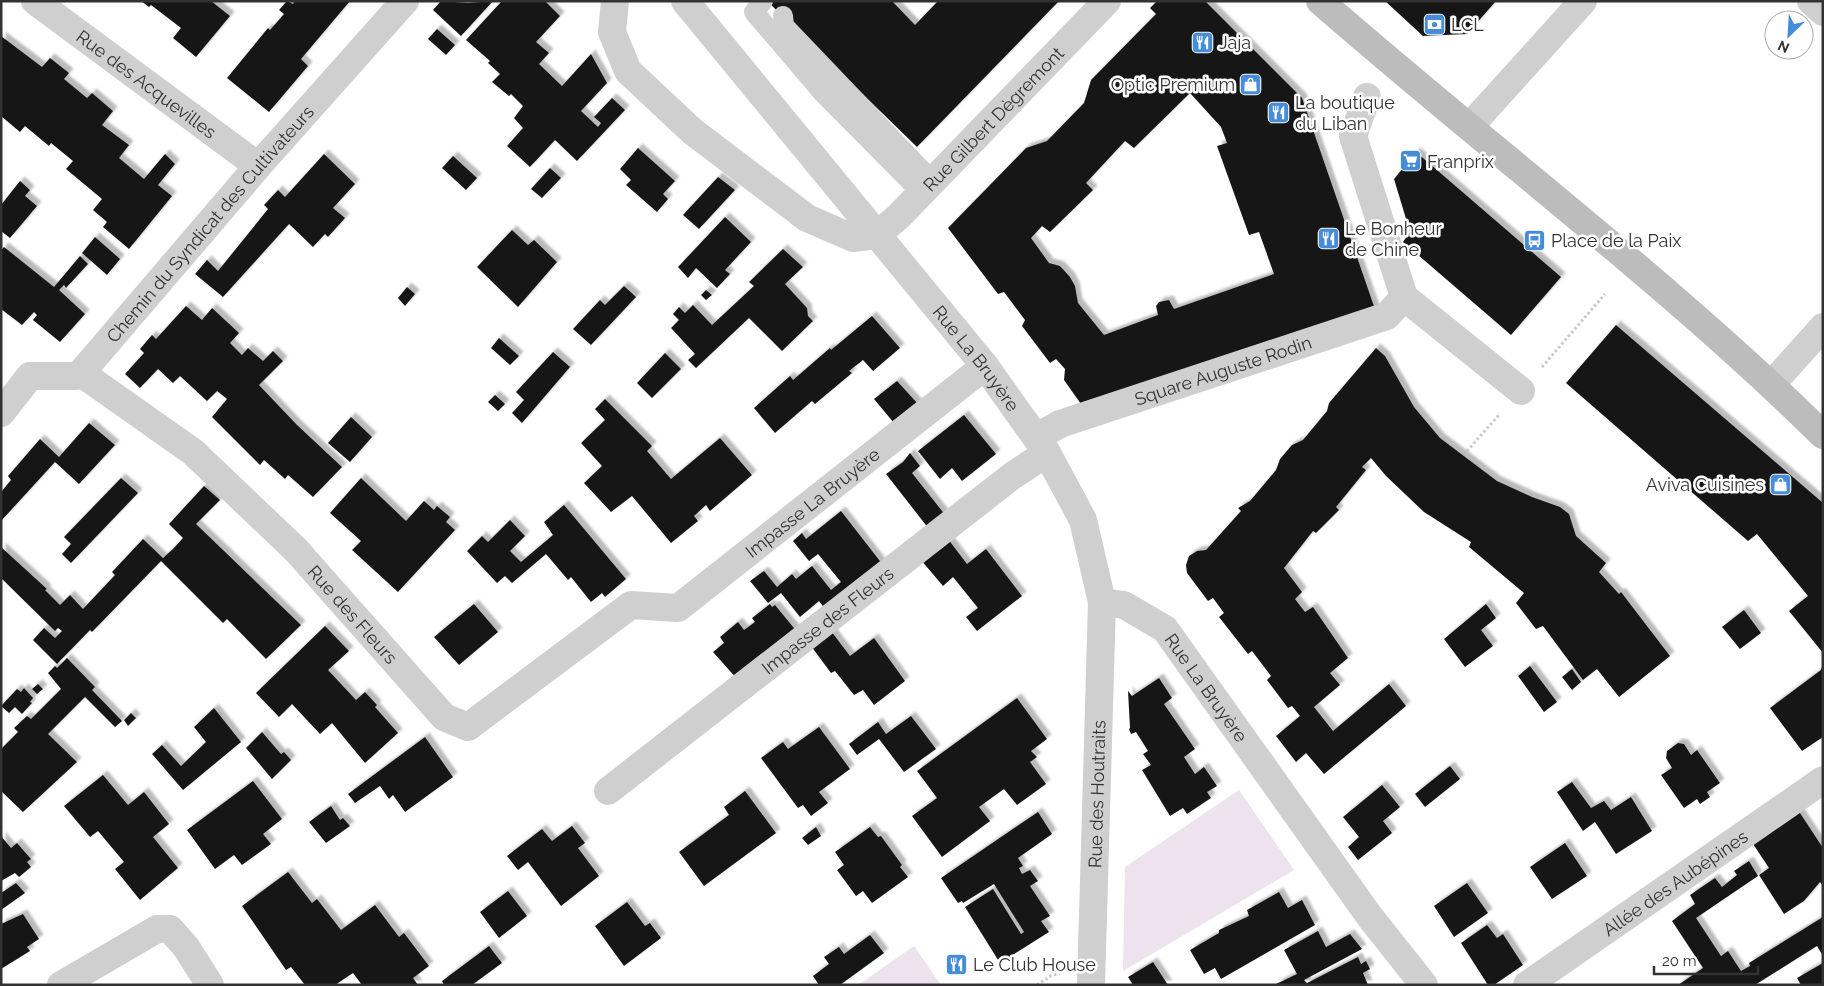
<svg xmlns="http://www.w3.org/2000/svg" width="1824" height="986" font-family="Raleway,sans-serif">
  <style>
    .green { fill: #ede2ed }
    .building { fill: #191919; fill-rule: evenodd; filter: url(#shadow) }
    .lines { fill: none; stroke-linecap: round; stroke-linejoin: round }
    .path { stroke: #c9c9c9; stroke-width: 3; stroke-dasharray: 2.5 2.5; stroke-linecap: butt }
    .lane { stroke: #cfcfcf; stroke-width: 20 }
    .street { stroke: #cfcfcf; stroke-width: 28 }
    .secondary { stroke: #bcbcbc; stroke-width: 28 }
    .labels { text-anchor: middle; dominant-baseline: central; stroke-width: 5; stroke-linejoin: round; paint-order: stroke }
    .poi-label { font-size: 18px; fill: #323232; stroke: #fff; text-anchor: start }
    .street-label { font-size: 18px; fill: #323232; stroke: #fff }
  </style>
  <defs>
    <filter id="shadow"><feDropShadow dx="4.5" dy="-4.5" stdDeviation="1" flood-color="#0004"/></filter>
  </defs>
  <rect width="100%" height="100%" fill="#fff"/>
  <path class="green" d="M1239,790L1294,870L1123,971L1125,867Z
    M914,946L941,985H858Z"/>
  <path class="building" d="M141,1H211L230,16L196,57L173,38L181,28L151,5L149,7Z
    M287,1L293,4L295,1H350L301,59L308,66L269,112L227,78L268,28L270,30L284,14L279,10Z
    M441,1L468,3L493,1L461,36L433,10Z
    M502,1H545L560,16L536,42L549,53L539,64L562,86L591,54L607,83L581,111L598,127L601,123L594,117L612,98L625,110L577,161L555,140L530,167L507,146L523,128L514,118L523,106L511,94L509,96L492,82L500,74L488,63L490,61L466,40Z
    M767,1H892L915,25L938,1H1059L917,147Z
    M1157,1H1205L1302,98L1376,312L1081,404L1064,380L1065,369L1056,359L1050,363L1022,326L1025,320L1004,292L998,294L948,228L1026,148L1047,141L1084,103L1091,80L1156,14L1150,8ZM1190,93L1221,127L1227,143L1217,146L1249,235L1259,232L1274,274L1174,309L1169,300L1159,302L1156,306L1158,315L1104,335L1078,303L1075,286L1070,277L1060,266L1049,263L1031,238L1042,226L1050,232L1093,190L1086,183L1125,141L1134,148Z
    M1385,1H1496L1467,34L1423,36Z
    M437,29L455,45L446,55L428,39Z
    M1,36L42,67L50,58L69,73L64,79L87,98L92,93L113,111L102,125L129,145L119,158L144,179L165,154L175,164L158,185L172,196L129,249L103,227L107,222L93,210L102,199L66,169L73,161L51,143L49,146L25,126L20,132L1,116Z
    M638,148L675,181L663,194L668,199L657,212L626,185L631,180L620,169Z
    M1416,152L1561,277L1511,335L1403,242L1410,232L1394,179Z
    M324,154L355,184L333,208L345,218L328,237L325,234L313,247L289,224L223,297L195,274L207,260L218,271L268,209L264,205L278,190L285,197Z
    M453,156L477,178L466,190L442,168Z
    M550,168L561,178L542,198L531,189Z
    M718,177L735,190L699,229L683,215Z
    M20,181L30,190L25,196L37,206L10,238L1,231V205Z
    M725,217L751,242L725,270L730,274L717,288L696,268L688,278L678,267Z
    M512,230L528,245L534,240L557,262L518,307L477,267Z
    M95,237L120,259L107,275L82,253Z
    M4,247L54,287L80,256L88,264L66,288L64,285L59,290L85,314L60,342L33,320L37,315L34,312L22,325L1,309V250Z
    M783,249L803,267L785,284L807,308L808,316L813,321L782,351L749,318L696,368L688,360L695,354L671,328L679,320L673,314L679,307L685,313L693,305L712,325L754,286L749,282Z
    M624,286L636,297L591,345L573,329L600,300L605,305Z
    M407,287L415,294L405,306L398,298Z
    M706,290L712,295L706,300L701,295Z
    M186,306L202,320L212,308L239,333L230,343L242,355L248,348L263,361L273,351L283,361L259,385L297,425L342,467L313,497L288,475L285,479L264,460L260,465L212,417L227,399L217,391L207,401L180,376L173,383L158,369L140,388L125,374L144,353L140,349L152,335L156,339Z
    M872,316L900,348L873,371L863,360L849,371L852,373L815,404L812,401L775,433L754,408L790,376L793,380L830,348L831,350Z
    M1616,325L1823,503V653L1789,611L1808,596L1757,534L1748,541L1566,383Z
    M499,338L519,356L510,365L491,348Z
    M1376,348L1385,356L1414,407L1440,438L1497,481L1532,497L1560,507L1569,514L1576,536L1606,563L1599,572L1619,594L1621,592L1670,656L1619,697L1597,669L1583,680L1543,626L1536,629L1516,603L1524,593L1469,547L1471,542L1424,512L1386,476L1371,458L1362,467L1366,470L1336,507L1339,510L1316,533L1313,531L1284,568L1302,592L1295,599L1305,612L1313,607L1348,658L1330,673L1340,685L1314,707L1333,731L1389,684L1406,706L1324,774L1306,753L1296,762L1276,736L1300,716L1292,706L1288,708L1267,680L1271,676L1252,651L1248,654L1219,617L1224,613L1213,598L1208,601L1187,573L1186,565L1189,556L1197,551L1206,550L1241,511L1238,508L1250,501L1276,470L1280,459L1292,445L1303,440L1327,411L1329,403Z
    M553,352L570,367L522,423L512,413L524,400L516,392Z
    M665,353L681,369L652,398L637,383Z
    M897,381L918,404L894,423L874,399Z
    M495,395L505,404L498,411L488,402Z
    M605,399L652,446L647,451L671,479L720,438L752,475L710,511L706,505L694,516L698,521L671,543L632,496L611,512L584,483L602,466L581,443L605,420L595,409Z
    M964,415L996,454L962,481L952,468L940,479L918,451Z
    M351,417L372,437L350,462L328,443Z
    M89,423L115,445L79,484L55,462L1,521V492L11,480L8,476L40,439L59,457Z
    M910,453L920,466L912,473L946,516L929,529L886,474L903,462Z
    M121,478L138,493L71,563L62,554L71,544L64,537Z
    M361,478L406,521L424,501L434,510L437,506L450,517L446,522L455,530L398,592L352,550L361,541L330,513Z
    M204,486L220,500L196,524L301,625L266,659L227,619L223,623L161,561L92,632L90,630L57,664L33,640L44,628L55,638L62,631L58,628L55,631L1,578V547L47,589L45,590L60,605L70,595L83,609L115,575L112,572L143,539L163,558L173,549L183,538L169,524Z
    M564,505L626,579L605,597L602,593L591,602L571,577L568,580L546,554L512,583L505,576L497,583L467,551L482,536L488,542L510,520L525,536L510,551L521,562L553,535L544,522Z
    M841,511L883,565L826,610L819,601L800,617L781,593L768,603L750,581L764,571L777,587L792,574L796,579L812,566L831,590L841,582L818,554L809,561L793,541L802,533L806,539Z
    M948,539L967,564L986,549L1022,596L977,631L966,617L978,608L953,577L943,586L921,560Z
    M474,604L498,632L459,665L434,637Z
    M770,604L772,607L775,605L798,633L738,680L713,652L724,643L720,637L738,622L744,630L755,622L752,618Z
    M1486,604L1496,618L1481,630L1493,646L1465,667L1444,639Z
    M1744,610L1761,633L1740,649L1722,627Z
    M325,626L349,651L328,670L356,700L365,692L377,705L375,707L398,733L365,763L332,723L320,734L292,704L279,717L256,693Z
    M831,631L850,656L874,638L905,681L874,705L863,690L854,695L835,671L831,673L811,646Z
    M67,658L95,687L92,690L122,721L115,727L85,697L48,734L77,762L23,812L1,791V749L18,732L14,728L27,716L31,719L61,689L48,673L55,666L57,668Z
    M1823,664V737L1802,751L1770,708L1821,670Z
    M1530,666L1557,702L1544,712L1518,676Z
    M1572,669L1581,682L1572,690L1562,677Z
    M1159,678L1172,698L1164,704L1195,749L1184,757L1195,774L1204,767L1217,786L1207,792L1211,798L1187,814L1183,808L1170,816L1142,770L1151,765L1143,754L1148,751L1136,732L1131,734L1129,729L1130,728L1128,691L1132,696Z
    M38,684L43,689L37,694L32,689Z
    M24,688L33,698L30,702L32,703L22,714L15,707L9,713L1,706L17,689L21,692Z
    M1017,698L1047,739L1031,751L1037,757L1030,762L1046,784L1017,805L1004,789L979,807L990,821L942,857L912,816L937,798L917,771Z
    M214,708L241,742L183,790L152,754L162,745L181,766L206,742L194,727Z
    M131,713L136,718L128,726L124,720Z
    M911,716L936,749L904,772L879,739L857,755L849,744L878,722L886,734Z
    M819,727L850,769L819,792L828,803L811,816L803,805L798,808L761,758L783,742L788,749Z
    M262,732L281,754L284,752L291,760L272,779L246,748Z
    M425,737L453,777L405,812L393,795L389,799L380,786L355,803L348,794Z
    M1678,743L1684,744L1691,755L1697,750L1720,783L1707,792L1710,797L1700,804L1697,799L1684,808L1661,775L1672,768L1666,758L1667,751Z
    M1450,766L1460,779L1425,807L1415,794Z
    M103,775L128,805L144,792L169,824L153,837L178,868L140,900L115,869L124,862L98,831L90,837L64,806Z
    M253,781L282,819L263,834L271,844L242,865L234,855L215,869L187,830Z
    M1572,782L1591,808L1604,801L1611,810L1631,797L1652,831L1616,854L1595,822L1583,831L1557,792Z
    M1382,785L1400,807L1383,821L1392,833L1358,860L1348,847L1359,837L1343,817Z
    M745,791L776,833L704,886L679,852L729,815L724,807Z
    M331,806L340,820L343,818L350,826L326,843L309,822Z
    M1798,810L1823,848V886L1820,882L1804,901L1784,914L1759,875L1769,868L1753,844Z
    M1038,812L1052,834L1018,858L1023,866L1019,868L1022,874L1030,870L1038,881L1030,886L1050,916L1041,921L1049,932L1000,963L965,907L993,889L1021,934L1024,932L994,884L963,903L962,901L958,903L941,878Z
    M572,826L585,843L578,848L599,876L561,906L528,862L518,870L507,856L542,829L552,841Z
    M816,827L821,836L808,845L802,838Z
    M870,827L878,837L881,836L902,865L900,867L908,877L872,903L863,891L856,896L837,870L844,865L835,852Z
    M1,836L11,848L17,843L31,859L27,862L31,867L19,877L15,873L1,881Z
    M1565,843L1587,876L1552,899L1530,867Z
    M1749,861L1758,876L1696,918L1721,956L1728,951L1741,971L1750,966L1749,963L1823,917V956L1817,946L1755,985H1678L1703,968L1672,921L1695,904L1690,895L1715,878L1722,887L1737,875L1734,871Z
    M288,872L312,903L317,899L341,930L375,905L399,937L404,933L429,966L413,978L418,985H362L353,973L335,985H305L291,967L286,970L242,906Z
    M16,883L25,893L1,910V893Z
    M1467,883L1488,913L1454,937L1434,906Z
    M508,891L527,916L499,938L480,912Z
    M1279,892L1288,908L1302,900L1315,925L1221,979L1215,968L1204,974L1190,950L1219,933V930L1249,916L1247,910Z
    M627,902L645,926L650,923L661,938L624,966L595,926Z
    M23,914L39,939L27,947L30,951L1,969V924Z
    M1487,925L1497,938L1503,934L1523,965L1494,985H1488L1461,943Z
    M1318,931L1326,947L1350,934L1362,949L1304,980L1307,983L1358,957L1361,964L1366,961L1370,969L1363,973L1368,985H1274L1297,974L1284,950Z
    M870,935L884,953L840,985H819L813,976L829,964L824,957L839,947L844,954Z
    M489,946L502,963L472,985H444L442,981Z
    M1153,962L1168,985H1133L1128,977Z
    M1823,963V985H1801L1797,978Z"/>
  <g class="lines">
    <path class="path" d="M1542,367L1605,294
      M1467,451L1499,415
      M1037,985L1052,975L1060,974"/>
    <path class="lane" d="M763,1L754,12L823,93L922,193
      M783,16L784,26L933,182"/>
    <g class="street">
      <path id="s1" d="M35,1L258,166"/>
      <path id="s2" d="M615,1L612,32L628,71L692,131L807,218L853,238L877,235L899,216L1107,1"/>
      <path id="s3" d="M685,1L985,366L1047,453L1083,520L1102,602L1124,605L1165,629L1370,917L1424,985"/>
      <path d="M1811,1L1823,12"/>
      <path d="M1367,97L1353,136L1404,297L1521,391"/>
      <path d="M1470,126L1583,1"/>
      <path id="s4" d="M81,373L193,452L296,550L444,717L468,727L631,605L678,608L985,366"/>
      <path d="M1771,385L1823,327"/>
      <path id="s5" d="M1,413L30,376H76L81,373L258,166L405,1"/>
      <path id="s6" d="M1037,437L1060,424L1387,316L1404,297"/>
      <path id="s7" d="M608,791L1012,476L1047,453"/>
      <path d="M61,985L157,929H170L186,947L210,985"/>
      <path id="s8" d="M1091,985L1102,602"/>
      <path id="s9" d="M1527,985L1823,780"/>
    </g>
    <path class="secondary" d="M1320,1C1487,147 1665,280 1823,435"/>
  </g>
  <defs>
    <symbol id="bank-square" viewBox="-11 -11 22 22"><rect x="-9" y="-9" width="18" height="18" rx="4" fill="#458dd8" stroke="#fff"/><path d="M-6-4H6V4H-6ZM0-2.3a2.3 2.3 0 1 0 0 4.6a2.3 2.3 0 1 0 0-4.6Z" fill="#fff"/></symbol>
    <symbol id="restaurant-square" viewBox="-11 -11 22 22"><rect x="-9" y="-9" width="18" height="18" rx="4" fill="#458dd8" stroke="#fff"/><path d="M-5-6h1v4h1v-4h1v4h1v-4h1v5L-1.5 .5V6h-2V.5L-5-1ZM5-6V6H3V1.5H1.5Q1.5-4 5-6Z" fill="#fff"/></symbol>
    <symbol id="shop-square" viewBox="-11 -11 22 22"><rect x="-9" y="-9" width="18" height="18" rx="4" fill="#458dd8" stroke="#fff"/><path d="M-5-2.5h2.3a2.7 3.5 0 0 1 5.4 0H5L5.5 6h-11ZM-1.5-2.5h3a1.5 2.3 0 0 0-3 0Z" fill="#fff"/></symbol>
    <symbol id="supermarket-square" viewBox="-11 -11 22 22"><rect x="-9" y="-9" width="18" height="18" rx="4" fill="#458dd8" stroke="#fff"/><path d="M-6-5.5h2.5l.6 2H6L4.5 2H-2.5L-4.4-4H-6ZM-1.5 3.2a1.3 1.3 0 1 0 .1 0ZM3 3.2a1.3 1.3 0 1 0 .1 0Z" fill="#fff"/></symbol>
    <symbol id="bus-square" viewBox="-11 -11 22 22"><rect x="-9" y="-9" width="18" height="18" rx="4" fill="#458dd8" stroke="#fff"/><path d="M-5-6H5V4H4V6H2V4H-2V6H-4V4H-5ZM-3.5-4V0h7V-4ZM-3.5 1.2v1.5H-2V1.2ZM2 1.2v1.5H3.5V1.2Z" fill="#fff"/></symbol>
  </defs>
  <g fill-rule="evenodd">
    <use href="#bank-square" x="1422" y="12" width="25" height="25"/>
    <use href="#restaurant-square" x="1190" y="30" width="25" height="25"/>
    <use href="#shop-square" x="1238" y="72" width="25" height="25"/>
    <use href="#restaurant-square" x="1266" y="100" width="25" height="25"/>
    <use href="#supermarket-square" x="1398" y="148" width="25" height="25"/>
    <use href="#restaurant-square" x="1316" y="226" width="25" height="25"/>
    <use href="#bus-square" x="1522" y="228" width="25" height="25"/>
    <use href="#shop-square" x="1768" y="472" width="25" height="25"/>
    <use href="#restaurant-square" x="944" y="952" width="25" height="25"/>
  </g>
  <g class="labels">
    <g class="poi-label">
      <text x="1451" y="24">LCL</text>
      <text x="1219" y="42">Jaja</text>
      <text x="1235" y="84" text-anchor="end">Optic Premium</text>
      <text x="1295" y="102">La boutique<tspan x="1295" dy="21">du Liban</tspan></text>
      <text x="1427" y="161">Franprix</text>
      <text x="1345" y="228">Le Bonheur<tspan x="1345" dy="21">de Chine</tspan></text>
      <text x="1551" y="240">Place de la Paix</text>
      <text x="1764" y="484" text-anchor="end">Aviva Cuisines</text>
      <text x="973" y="964">Le Club House</text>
    </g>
    <g class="street-label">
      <text stroke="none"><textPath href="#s1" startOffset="139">Rue des Acquevilles</textPath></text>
      <text stroke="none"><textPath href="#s2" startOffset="544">Rue Gilbert Dègremont</textPath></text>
      <text stroke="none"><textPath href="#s5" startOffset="296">Chemin du Syndicat des Cultivateurs</textPath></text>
      <text stroke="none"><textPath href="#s3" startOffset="461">Rue La Bruyère</textPath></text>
      <text stroke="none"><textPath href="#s6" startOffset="198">Square Auguste Rodin</textPath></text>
      <text stroke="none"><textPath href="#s4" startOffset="950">Impasse La Bruyère</textPath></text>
      <text stroke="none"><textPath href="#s4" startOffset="365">Rue des Fleurs</textPath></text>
      <text stroke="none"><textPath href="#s7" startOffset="278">Impasse des Fleurs</textPath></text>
      <text stroke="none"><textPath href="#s3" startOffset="881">Rue La Bruyère</textPath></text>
      <text stroke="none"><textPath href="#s8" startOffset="191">Rue des Houtraits</textPath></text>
      <text stroke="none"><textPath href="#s9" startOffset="180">Allée des Aubépines</textPath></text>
    </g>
  </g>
  <rect width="1824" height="986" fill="none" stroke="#323232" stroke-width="5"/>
  <g transform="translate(1789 35) rotate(205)"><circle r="24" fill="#ffffff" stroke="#adadad"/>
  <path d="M0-4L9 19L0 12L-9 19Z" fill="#458dd8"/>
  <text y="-8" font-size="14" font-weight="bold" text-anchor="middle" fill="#323232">N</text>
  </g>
  <path d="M1654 966v8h104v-8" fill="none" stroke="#323232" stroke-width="2.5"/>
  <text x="1662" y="966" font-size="15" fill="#323232" stroke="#ffffff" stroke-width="4" paint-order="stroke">20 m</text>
</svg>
